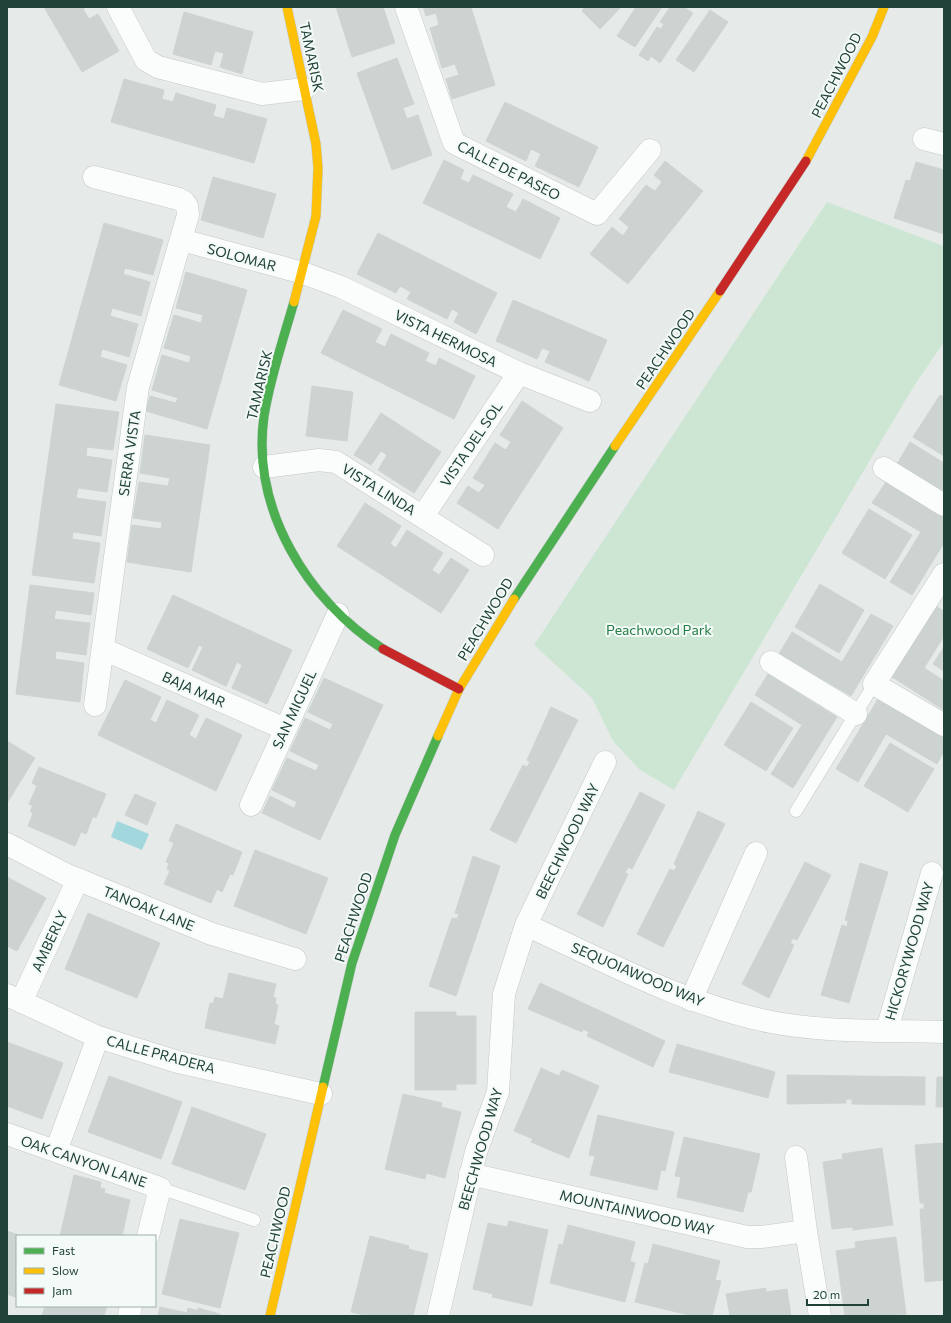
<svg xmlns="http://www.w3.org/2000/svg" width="951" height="1323" font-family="Commissioner,sans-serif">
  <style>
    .green { fill: #cde6d4 }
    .water { fill: #a2d7de }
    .building { fill: #ccd3d0; stroke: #ced4d2 }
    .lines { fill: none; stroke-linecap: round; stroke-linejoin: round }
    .lane-casing { stroke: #c3c8c6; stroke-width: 13 }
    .street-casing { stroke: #c3c8c6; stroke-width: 23 }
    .fast-casing { stroke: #c1c9c6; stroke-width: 10 }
    .slow-casing { stroke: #c1c9c6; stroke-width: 10 }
    .jam-casing { stroke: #c1c9c6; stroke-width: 10 }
    .lane { stroke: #fbfcfc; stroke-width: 12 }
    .street { stroke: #fbfcfc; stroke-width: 22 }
    .fast { stroke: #4caf50; stroke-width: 9 }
    .slow { stroke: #ffc107; stroke-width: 9 }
    .jam { stroke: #c62828; stroke-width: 9 }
    .labels { text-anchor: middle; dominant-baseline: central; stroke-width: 4; stroke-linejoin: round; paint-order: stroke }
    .street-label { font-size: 14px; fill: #204238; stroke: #f4faf7 }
    .park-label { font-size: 14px; fill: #257e45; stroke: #f4faf7 }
  </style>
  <rect width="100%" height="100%" fill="#e6ebe9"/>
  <path class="green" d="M827,202L944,246V342L914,386L674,790L640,770L613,741L592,698L534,645Z"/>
  <path class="water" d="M117,821L149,834L142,850L111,837Z"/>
  <path class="building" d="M44,7H86L83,9L89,19L98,14L119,51L82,72Z
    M336,7H383L395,43L352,57Z
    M423,7H471L495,85L452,99L446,79L459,75L455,64L442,68L430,28L439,25L436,13L426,16Z
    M585,7H621L600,29L582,11Z
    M636,7H662L635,47L617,36Z
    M670,7H683L693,13L660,63L651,56L648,61L639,55L657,27L661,29L664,24L660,22Z
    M710,10L728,22L694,72L676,60Z
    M184,12L253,32L242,74L220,67L224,53L215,51L211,65L173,54Z
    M397,58L414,104L403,108L407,119L418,115L432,155L392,170L357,73Z
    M124,79L164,90L162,99L173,102L176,93L216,105L213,116L224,119L227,108L267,119L254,163L111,122Z
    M505,102L598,147L579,187L535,166L541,154L531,149L526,161L486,141Z
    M444,160L464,170L460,179L469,183L473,175L513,194L506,207L516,212L523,199L560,218L540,259L423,203Z
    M665,161L703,191L628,284L590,254L612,227L623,236L629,227L619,219L646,185L655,191L662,182L654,175Z
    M916,162L944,170V234L894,218L906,180L910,181Z
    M213,177L276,194L263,238L201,220Z
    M104,223L163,240L153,275L125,268L123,274L150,282L141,316L112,308L110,316L138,324L129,357L102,349L100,357L127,365L116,401L59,385Z
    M378,233L497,293L476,334L454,322L459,313L452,309L447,319L407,299L411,292L400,286L396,293L357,274Z
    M186,272L247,290L207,429L146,411L150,396L176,403L178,398L152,390L162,355L189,363L191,356L164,348L174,315L201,323L203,315L176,308Z
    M513,300L607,340L589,381L545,362L550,351L542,348L537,359L496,341Z
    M343,310L382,329L375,342L385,347L391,334L429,353L425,361L436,366L439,358L475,376L454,419L321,353Z
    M312,386L353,392L347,441L306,436Z
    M940,395L944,397V456L913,437Z
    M522,401L563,428L498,529L457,503L468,486L479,493L485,485L473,478L495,443L506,450L511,442L500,435Z
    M56,404L119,412L113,450L87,447L86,456L112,460L107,492L78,488L76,498L106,502L101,536L73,532L72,539L100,543L94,583L32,575Z
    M381,413L441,452L414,493L378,470L387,455L381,451L371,465L354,455Z
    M145,435L210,445L191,572L127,562L132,525L161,529L162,522L133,518L139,482L168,486L170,478L140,473Z
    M910,442L944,463V492L897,464Z
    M886,482L944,517V543L912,595L890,582L921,532L872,503Z
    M365,503L401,526L390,544L396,548L407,530L443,553L432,570L439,575L451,558L469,570L441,613L337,546Z
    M869,509L912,535L885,579L842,553Z
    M820,584L864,610L839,653L795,627Z
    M30,585L94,593L91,615L56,610L54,619L90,623L86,655L56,651L55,659L84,663L80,702L16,694Z
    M173,595L292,650L267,704L232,688L242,665L237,662L226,686L192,670L203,647L199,645L188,668L147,649Z
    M934,605L944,611V636L924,668L944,681V710L889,675Z
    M871,614L893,626L851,696L779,654L792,632L842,662Z
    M944,647V671L933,664Z
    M768,674L837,717L793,788L771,774L802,725L755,695Z
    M324,678L383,705L320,840L262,813L270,796L294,808L297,802L272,790L287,758L316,771L319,765L290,751L305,718L330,730L333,724L308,712Z
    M125,680L161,697L150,720L156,723L167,700L199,715L189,735L196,739L206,718L242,735L216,791L98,735Z
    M878,699L944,738V751L937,764L886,734L858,782L836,769Z
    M751,702L793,728L766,771L724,745Z
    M551,707L578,720L516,843L490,830L523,765L527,767L530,762L527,760Z
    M7,741L35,758L7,803Z
    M890,743L934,769L908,812L864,786Z
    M39,767L106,794L96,818L93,816L86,834L81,832L75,846L28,826L33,813L30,811L33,806L29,804L37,786L32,783Z
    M640,792L665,805L632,869L628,867L625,873L628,874L603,927L577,914Z
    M135,794L156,803L147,825L125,815Z
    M698,811L725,824L663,947L637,934L670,869L674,871L677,866L674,864Z
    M176,824L242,852L233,875L230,874L222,892L217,889L211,903L164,884L170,871L167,869L169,863L166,862L174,843L169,841Z
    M255,850L328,878L306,934L234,906Z
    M473,856L500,866L456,996L429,986L452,918L457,919L459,914L455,913Z
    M805,862L831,875L797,940L793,938L790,943L794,945L769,998L742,984Z
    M860,863L888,872L849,1003L821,995L842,925L847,927L848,921L845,920Z
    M7,877L46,898L17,951L7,946Z
    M88,913L160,943L137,998L65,969Z
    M229,973L276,984L273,997L276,998L275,1004L278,1005L274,1024L279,1026L275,1044L205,1028L210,1003L213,1004L215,997L223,999Z
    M540,983L665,1041L653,1067L587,1036L589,1032L583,1029L582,1032L528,1009Z
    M415,1012H456V1016H476V1084H456V1090H415Z
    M7,1042L63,1063L42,1119L7,1106Z
    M677,1044L775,1072L768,1098L669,1072Z
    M541,1068L559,1076L562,1070L599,1086L569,1158L531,1142L533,1139L514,1131Z
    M787,1075L925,1077V1105L852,1104V1099H846V1103L787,1104Z
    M109,1076L182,1102L161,1159L88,1132Z
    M937,1077H944V1107H936Z
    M403,1094L442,1103L441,1107L461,1112L445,1178L426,1173L425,1179L385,1169Z
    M192,1107L266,1134L245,1190L172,1164Z
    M598,1115L674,1132L665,1171L661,1170L657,1190L590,1175L595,1156L589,1155Z
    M684,1137L760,1154L751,1192H748L743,1212L677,1197L681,1177L675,1176Z
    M944,1143V1280L925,1282L920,1209H924V1203H920L915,1145Z
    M882,1148L893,1225L853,1230V1227L832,1229L823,1162L843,1159L842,1154Z
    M74,1175L101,1182L100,1188L105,1189L104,1193L130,1200L122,1236H60Z
    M180,1219L239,1233L220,1308L162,1294Z
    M509,1221L548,1230L532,1306L492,1297L493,1294L473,1289L488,1223L507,1227Z
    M568,1225L635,1242L630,1261L635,1263L625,1302L550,1283L559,1244L563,1245Z
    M7,1231L22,1236H17V1291L15,1297L7,1294Z
    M370,1236L409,1246L408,1249L428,1254L413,1316H369L351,1312Z
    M896,1237L906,1314L888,1316H845L836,1251L856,1248L855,1242Z
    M653,1244L720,1261L715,1280L721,1281L712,1316H693L635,1302L645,1263L648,1264Z
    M766,1288V1292L787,1289L791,1316H730L726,1294Z
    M45,1306H107L104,1316H42Z
    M160,1307L187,1313L188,1308L198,1311V1308L220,1314V1316H158Z"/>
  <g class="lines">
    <defs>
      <path id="lane" d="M796,811L874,684
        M160,1188L254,1220"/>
      <path id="street" d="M118,7L146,60L158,67L262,94L304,89
        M406,7L454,143L597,214L650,150
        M924,139L944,144
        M94,177L179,199L184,202L187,206L188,215L138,387L95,705
        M182,240L303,273L341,287L519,373L590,401
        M264,467L319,460L336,462L483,555
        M884,468L944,505
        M423,516L519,373
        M944,574L874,684L944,725
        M103,649L285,729
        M771,662L856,714
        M251,805L338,614
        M7,844L67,875L212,934L295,959
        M526,925C605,961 685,1005 771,1022C827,1033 887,1030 944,1032
        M7,995L98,1037L178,1062L321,1094
        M691,1000L756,853
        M21,1002L78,879
        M887,1030L932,873
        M7,1134L160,1188L148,1236
        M56,1151L98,1037
        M796,1157L806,1231L820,1316
        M470,1174L747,1237H761L806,1231
        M129,1316L131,1306
        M438,1316L476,1152L498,1092L504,994L526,925L605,762"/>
      <path id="fast" d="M294,302C283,340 270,378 264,416C251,509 307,600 383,649
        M514,599L615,446
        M323,1087L352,963L395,835L438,736"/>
      <path id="slow" d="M287,7L316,144L318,168L316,216L294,302
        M806,161L872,37L884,7
        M615,446L720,291
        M438,736L459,689L514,599
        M270,1316L323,1087"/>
      <path id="jam" d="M720,291L806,161
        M383,649L459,689"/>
    </defs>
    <use href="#lane" class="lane-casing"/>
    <use href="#street" class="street-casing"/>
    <use href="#fast" class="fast-casing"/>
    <use href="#slow" class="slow-casing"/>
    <use href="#jam" class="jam-casing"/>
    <use href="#lane" class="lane"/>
    <use href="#street" class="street"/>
    <use href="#fast" class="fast"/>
    <use href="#slow" class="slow"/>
    <use href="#jam" class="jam"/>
  </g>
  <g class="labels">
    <g class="street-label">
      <text transform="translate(312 57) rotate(78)">TAMARISK</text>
      <text transform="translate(836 75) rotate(-63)">PEACHWOOD</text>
      <text transform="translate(509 170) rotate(27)">CALLE DE PASEO</text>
      <text transform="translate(242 257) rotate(15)">SOLOMAR</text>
      <text transform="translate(446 338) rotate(26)">VISTA HERMOSA</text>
      <text transform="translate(665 349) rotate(-56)">PEACHWOOD</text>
      <text transform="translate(259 385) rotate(-77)">TAMARISK</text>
      <text transform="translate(471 444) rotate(-56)">VISTA DEL SOL</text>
      <text transform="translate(129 453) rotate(-82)">SERRA VISTA</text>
      <text transform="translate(379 489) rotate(32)">VISTA LINDA</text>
      <text transform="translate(485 619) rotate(-59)">PEACHWOOD</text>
      <text transform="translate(194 689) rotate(24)">BAJA MAR</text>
      <text transform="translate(294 709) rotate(-65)">SAN MIGUEL</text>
      <text transform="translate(567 841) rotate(-64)">BEECHWOOD WAY</text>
      <text transform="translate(149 908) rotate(22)">TANOAK LANE</text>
      <text transform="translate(353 917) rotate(-72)">PEACHWOOD</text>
      <text transform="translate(49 941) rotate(-65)">AMBERLY</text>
      <text transform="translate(909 951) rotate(-74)">HICKORYWOOD WAY</text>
      <text transform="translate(638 974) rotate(23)">SEQUOIAWOOD WAY</text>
      <text transform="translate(161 1054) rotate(15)">CALLE PRADERA</text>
      <text transform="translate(480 1149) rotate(-74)">BEECHWOOD WAY</text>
      <text transform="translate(84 1161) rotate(19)">OAK CANYON LANE</text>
      <text transform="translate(637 1212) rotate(13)">MOUNTAINWOOD WAY</text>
      <text transform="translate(275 1232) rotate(-77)">PEACHWOOD</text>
    </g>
    <g class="park-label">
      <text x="659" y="629">Peachwood Park</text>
    </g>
  </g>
  <rect width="951" height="1323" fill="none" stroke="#204238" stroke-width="16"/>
  <rect x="16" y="1235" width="140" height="72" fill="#f4faf7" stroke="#9fb0ab"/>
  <rect x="24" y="1248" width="20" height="6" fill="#4caf50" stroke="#9fb0ab"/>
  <text x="52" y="1255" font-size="12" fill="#204238">Fast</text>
  <rect x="24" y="1268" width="20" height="6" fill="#ffc107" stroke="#9fb0ab"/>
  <text x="52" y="1275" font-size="12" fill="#204238">Slow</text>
  <rect x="24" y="1288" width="20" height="6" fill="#c62828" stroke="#9fb0ab"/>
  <text x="52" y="1295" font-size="12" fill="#204238">Jam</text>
  <path d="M807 1299v6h61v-6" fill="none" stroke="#204238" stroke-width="2"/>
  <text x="813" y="1299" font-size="12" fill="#204238" stroke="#f4faf7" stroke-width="3" paint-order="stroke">20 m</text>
</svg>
